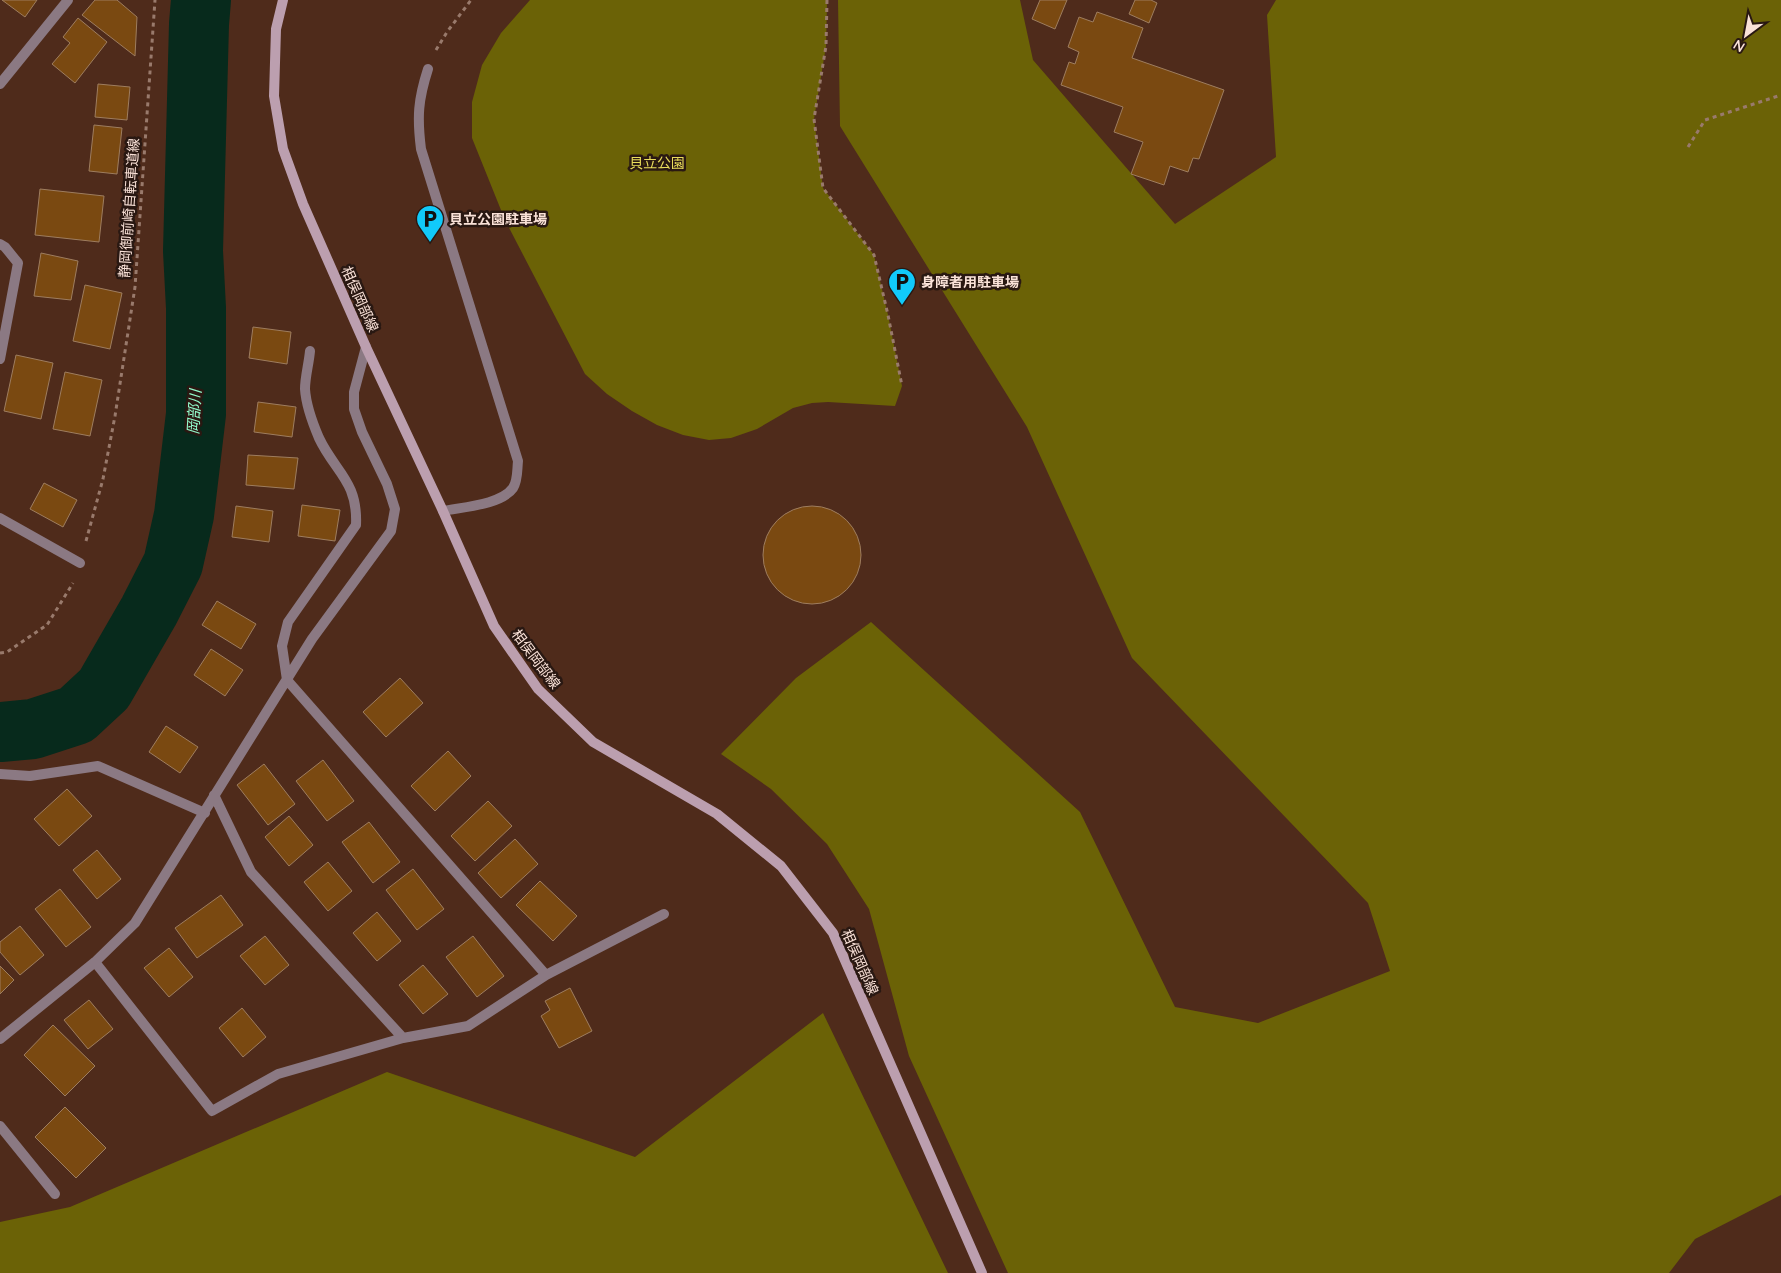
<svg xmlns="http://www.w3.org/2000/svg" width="1781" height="1273" font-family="Quicksand,'Noto Sans JP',sans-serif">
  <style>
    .green { fill: #6b6206 }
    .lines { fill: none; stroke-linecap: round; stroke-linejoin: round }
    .river { stroke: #072a1c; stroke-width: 60 }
    .building { fill: #7a4911; stroke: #9e7d5f }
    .path { stroke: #997a6c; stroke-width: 3; stroke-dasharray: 4 4; stroke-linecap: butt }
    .street { stroke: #8b7983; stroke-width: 10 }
    .secondary { stroke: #bc9faf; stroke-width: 10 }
    .labels { text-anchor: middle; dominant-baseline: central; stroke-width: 5; stroke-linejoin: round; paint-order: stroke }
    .park-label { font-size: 14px; fill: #eadd5c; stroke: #291812 }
    .street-label { font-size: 14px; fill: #fae2d8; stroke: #291812 }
    .poi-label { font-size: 14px; font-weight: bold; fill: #fae2d8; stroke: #291812; text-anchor: start }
    .water-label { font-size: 15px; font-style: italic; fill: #93fccd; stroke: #291812 }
  </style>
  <rect width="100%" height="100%" fill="#4f2b1b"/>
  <path class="green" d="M530,0H827L826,46L814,119L823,188L874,255L888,315L902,386L895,406L828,402L812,403L793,408L757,429L731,438L709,440L683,435L657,425L632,411L607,394L585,374L505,220L472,138V102L482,65L501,33Z
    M838,0H1020L1033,60L1175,224L1276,157L1267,15L1276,0H1781V1195L1695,1239L1669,1273H1008L909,1056L869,909L827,844L771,789L721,754L796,678L871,622L1080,812L1175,1007L1258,1023L1390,971L1368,903L1132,658L1027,427L840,126Z
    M823,1013L948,1273H0V1222L70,1207L387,1072L635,1157Z"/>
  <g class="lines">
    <path class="river" d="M0,732L33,729L76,715L104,689L149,611L173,564L184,515L196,414V308L193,251L199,24L201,0"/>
  </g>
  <path class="building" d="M2,0H37L25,17Z
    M95,0H117L137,17L135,56L82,15Z
    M1040,0H1067L1055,29L1032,19Z
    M1135,0H1151L1157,3L1149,23L1129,14Z
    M1097,12L1143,28L1132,58L1224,90L1199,159L1193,158L1188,172L1170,166L1164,185L1131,174L1143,142L1114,132L1123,107L1061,85L1069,62L1075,64L1079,52L1068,47L1079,17L1093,22Z
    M78,18L107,42L75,83L52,64L70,43L63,37Z
    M98,84L130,87L127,120L95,117Z
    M94,125L122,128L117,174L89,171Z
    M40,189L104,196L99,242L35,235Z
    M41,253L78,261L71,300L34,296Z
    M85,285L122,293L110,349L73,341Z
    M253,327L291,332L287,364L249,358Z
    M16,355L53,363L41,419L4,411Z
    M65,372L102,380L90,436L53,429Z
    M258,402L296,407L292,437L254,432Z
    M248,455L298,458L294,489L246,485Z
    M44,483L77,500L63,527L30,509Z
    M302,505L340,510L335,541L298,536Z
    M236,506L273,511L269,542L232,537Z
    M763 555a49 49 0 1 1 98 0a49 49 0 1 1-98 0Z
    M217,601L256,624L241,649L202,625Z
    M211,649L243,670L225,696L194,675Z
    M400,678L423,703L386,737L363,712Z
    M166,726L198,747L180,773L149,752Z
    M448,751L471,776L435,811L411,786Z
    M323,760L354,801L327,821L296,781Z
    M264,764L295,804L268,825L237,785Z
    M67,789L92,816L59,846L34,819Z
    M488,801L512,826L475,861L451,836Z
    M289,816L313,845L289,866L265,837Z
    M369,822L400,862L373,883L342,842Z
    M515,839L538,864L501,898L478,873Z
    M97,850L121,879L97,899L73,870Z
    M328,862L352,891L328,911L304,882Z
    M413,869L444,909L417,930L386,890Z
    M540,881L577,916L553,941L516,905Z
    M60,889L91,927L66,947L35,909Z
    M221,895L243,925L197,958L175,928Z
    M377,912L401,941L377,961L353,933Z
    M20,926L44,955L20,975L0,952V942Z
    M265,936L289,965L265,985L240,956Z
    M473,936L504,976L477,997L446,957Z
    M169,948L193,977L169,997L144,968Z
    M423,965L448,994L423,1014L399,985Z
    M0,966L14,980L0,994Z
    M570,988L592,1031L559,1048L541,1016L550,1010L545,1001Z
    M89,1000L113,1029L88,1049L64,1020Z
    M242,1008L266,1037L243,1057L219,1028Z
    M53,1025L95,1066L65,1096L24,1055Z
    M65,1107L106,1148L76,1178L35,1137Z"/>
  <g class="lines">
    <path class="path" d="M827,0L826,46L814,119L823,188L874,255L888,315L902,386
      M436,50L447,32L471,0
      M1688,147L1705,120L1781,95
      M86,541L103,479L115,416L135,287L155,0
      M0,653L7,652L47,625L73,583"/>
    <path class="street" d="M428,69C418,100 417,117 421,149L518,461C517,470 518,480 513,488C501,505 462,507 443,511
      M0,84L68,0
      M0,244L5,247L18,263L0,359
      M310,351C309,363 305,377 305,389C306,405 313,424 319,438C335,472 358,481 356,525L288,622L282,646L287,680L546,975
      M0,518L80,563
      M0,774L30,776L98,766L205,813
      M214,795L251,872L403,1038
      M95,962L212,1111L278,1074L403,1038L468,1026L546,975L664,914
      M0,1039L95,962L135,923L312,639L391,531L395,509L387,484L362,432L354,409V392L366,347
      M0,1126L55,1194"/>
    <path class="secondary" d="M283,0L276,29L274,96L283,149L303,204L366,347L443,511L494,626L538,689L593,742L717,814L781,866L833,933L982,1273"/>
  </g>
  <defs>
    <symbol id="parking-pin" viewBox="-11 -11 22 30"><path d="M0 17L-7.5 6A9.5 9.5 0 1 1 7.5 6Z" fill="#11cafa" stroke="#291812"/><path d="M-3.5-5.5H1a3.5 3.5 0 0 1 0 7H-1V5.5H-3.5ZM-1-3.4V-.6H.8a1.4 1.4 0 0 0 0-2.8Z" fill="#111"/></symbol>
  </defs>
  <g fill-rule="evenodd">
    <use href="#parking-pin" x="414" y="203" width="32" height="43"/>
    <use href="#parking-pin" x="886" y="266" width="32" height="43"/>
  </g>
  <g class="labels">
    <g class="park-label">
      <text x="657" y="163">貝立公園</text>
    </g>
    <g class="street-label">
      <text transform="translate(129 208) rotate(-86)">静岡御前崎自転車道線</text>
      <text transform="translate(360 299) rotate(66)">相俣岡部線</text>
      <text transform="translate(536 659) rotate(53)">相俣岡部線</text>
      <text transform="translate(860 962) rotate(66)">相俣岡部線</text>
    </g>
    <g class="poi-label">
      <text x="449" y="219">貝立公園駐車場</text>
      <text x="921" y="282">身障者用駐車場</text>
    </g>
    <g class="water-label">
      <text transform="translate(194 412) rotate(-87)">岡部川</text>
    </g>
  </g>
  <g transform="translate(1746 35) rotate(212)" stroke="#291812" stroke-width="4" paint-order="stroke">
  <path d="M0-4L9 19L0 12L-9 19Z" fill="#fae2d8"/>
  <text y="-8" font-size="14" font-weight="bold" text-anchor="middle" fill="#fae2d8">N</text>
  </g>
</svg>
